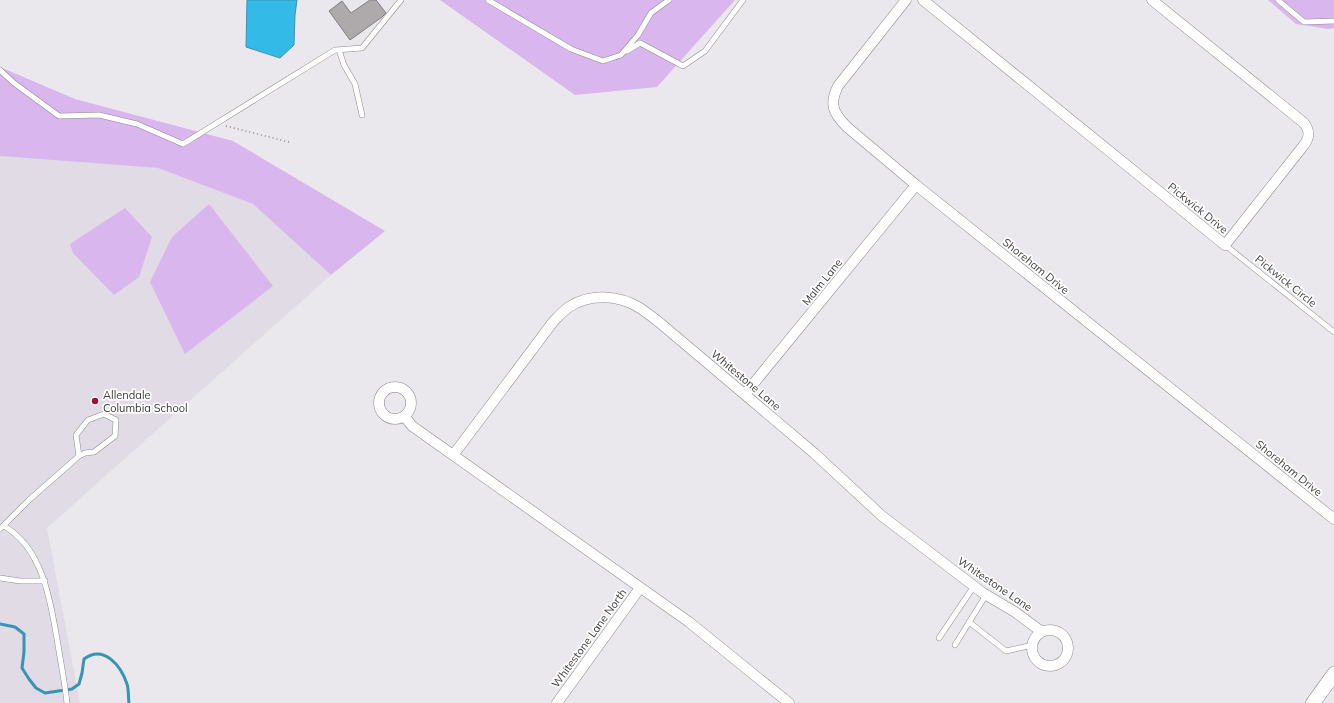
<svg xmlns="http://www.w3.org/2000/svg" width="1334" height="703" font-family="Mulish,sans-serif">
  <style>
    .built { fill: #e1dbe5 }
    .green { fill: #d9b6ee }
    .water { fill: #34bae7; stroke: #3794b4 }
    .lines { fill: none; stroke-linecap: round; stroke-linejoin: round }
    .stream { stroke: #3794b4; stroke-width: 3 }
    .building { fill: #aeaaac; stroke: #827e80 }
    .lane-casing { stroke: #8d8b8e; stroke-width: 6 }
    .street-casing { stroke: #8d8b8e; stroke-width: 11 }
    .secondary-casing { stroke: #8d8b8e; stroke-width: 15 }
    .path { stroke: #9e9c9f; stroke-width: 2; stroke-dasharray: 1 3; stroke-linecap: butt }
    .lane { stroke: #fff; stroke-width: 5 }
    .street { stroke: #fff; stroke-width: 10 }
    .secondary { stroke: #fff; stroke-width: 14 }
    .poi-dot { fill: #a60d3a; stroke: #fff; stroke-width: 1.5 }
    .labels { text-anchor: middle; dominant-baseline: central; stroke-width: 3.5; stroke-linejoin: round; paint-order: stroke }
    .street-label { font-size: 11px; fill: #3d3c3d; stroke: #fff }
    .poi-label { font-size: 11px; fill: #3d3c3d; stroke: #fff; text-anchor: start }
  </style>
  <rect width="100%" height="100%" fill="#eae8ec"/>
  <path class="built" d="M0,156L158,168L253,204L331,275L47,528L80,703H0Z"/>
  <path class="green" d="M440,0H735L657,87L575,95Z
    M1268,0H1334V28L1328,29L1296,24Z
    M0,67L75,99L233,141L385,231L331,275L253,204L158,168L0,156Z
    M209,204L273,286L185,354L150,282L172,237Z
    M125,208L152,237L139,277L114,295L73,253L70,244Z"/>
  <path class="water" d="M247,0H297L295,15L294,45L280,58L246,47Z"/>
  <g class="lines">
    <path class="stream" d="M0,624L15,627L24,634V652L22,668L29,679L36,688L45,693L72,689L79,684L82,673L84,659C104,644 121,666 127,684C129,690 128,697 129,703"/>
  </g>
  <path class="building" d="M370,0H376L386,13L382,17L350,40L329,11L342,1L351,13Z"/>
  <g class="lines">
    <defs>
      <path id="lane" d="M488,0L571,49L603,61L621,55L638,35L651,13L669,0
        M1278,0L1304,22L1334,21
        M339,50L344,65L355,84L362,115
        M627,51L640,43L683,66L705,51L743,0
        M0,70L14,83L59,116L99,115L137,124L183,144L335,50L362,48L401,0
        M1225,245L1334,332
        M4,526C44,549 51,604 58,645C61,664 65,684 67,703
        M0,529L29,500L79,456L85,453L94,452L115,436L116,420L104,414L88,420L76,435L79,456
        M0,578L20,581H45
        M969,622L1006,651L1033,645
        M939,638L974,586
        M955,645L986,595"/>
      <path id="street" d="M906,0L838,86C829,104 833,113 847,127L916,185L1334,519
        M923,0L1225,245L1304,145C1310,137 1310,131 1304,123L1152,0
        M379 403a16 16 0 1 1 32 0a16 16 0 1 1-32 0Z
        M745,394L916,185
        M405,417L412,426L689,622L789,703
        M454,454L553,322C558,317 563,311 569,307C591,293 619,295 640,308C647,313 654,318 660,323L814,453L882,516L983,593L1015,612L1042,632
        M1032 648a18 18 0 1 1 36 0a18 18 0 1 1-36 0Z
        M557,703L640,588"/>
      <path id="secondary" d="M1313,703L1334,674"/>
    </defs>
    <use href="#lane" class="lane-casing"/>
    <use href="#street" class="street-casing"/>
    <use href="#secondary" class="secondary-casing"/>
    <path class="path" d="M226,126L289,142"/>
    <use href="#lane" class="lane"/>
    <use href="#street" class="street"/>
    <use href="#secondary" class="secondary"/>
  </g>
  <circle class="poi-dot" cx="95" cy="401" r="4"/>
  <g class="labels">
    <g class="street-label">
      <text transform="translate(1198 208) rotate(39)">Pickwick Drive</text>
      <text transform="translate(1036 266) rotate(39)">Shoreham Drive</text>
      <text transform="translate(1286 281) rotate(39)">Pickwick Circle</text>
      <text transform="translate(822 282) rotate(-51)">Malm Lane</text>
      <text transform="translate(746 380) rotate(40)">Whitestone Lane</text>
      <text transform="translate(1289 468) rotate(39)">Shoreham Drive</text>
      <text transform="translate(995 584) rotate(34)">Whitestone Lane</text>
      <text transform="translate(589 638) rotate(-54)">Whitestone Lane North</text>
    </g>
    <g class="poi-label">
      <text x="103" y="395">Allendale<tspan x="103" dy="13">Columbia School</tspan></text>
    </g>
  </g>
</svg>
